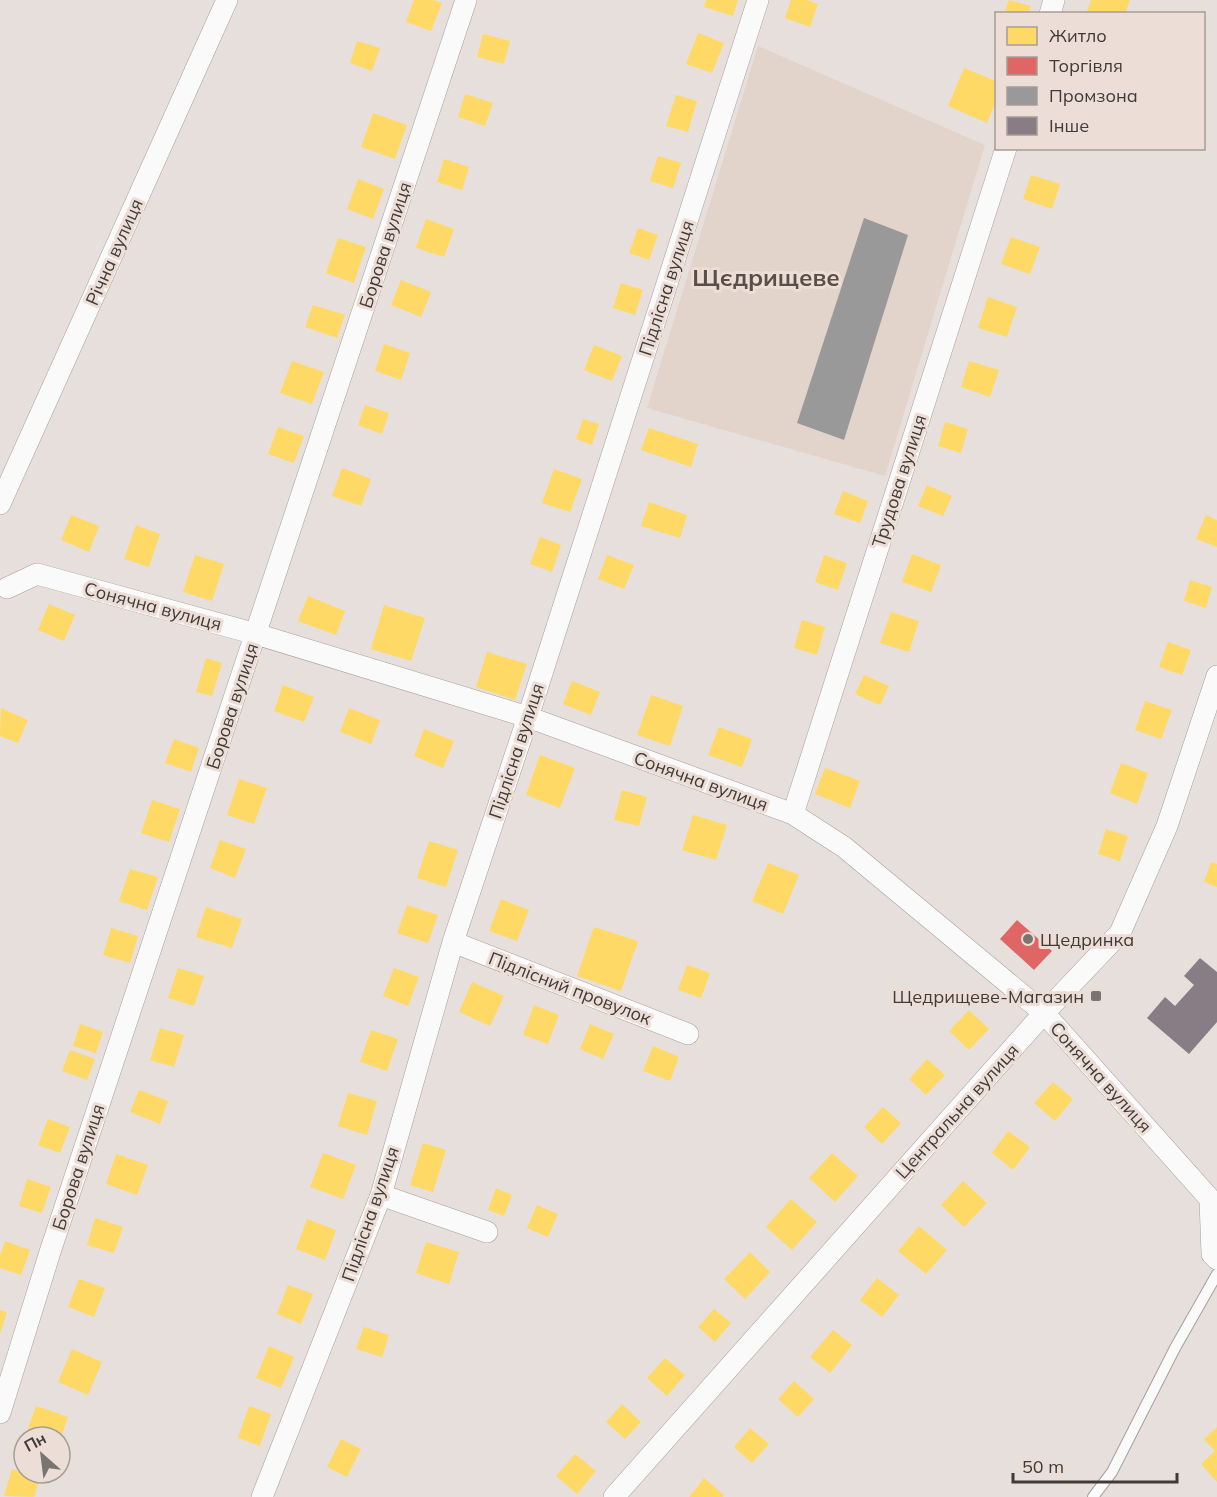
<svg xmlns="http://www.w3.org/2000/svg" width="1217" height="1497" font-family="Mulish,sans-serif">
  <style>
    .built { fill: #e3d4cb }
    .homes { fill: #ffd966 }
    .shops { fill: #e06666 }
    .industry { fill: #999 }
    .building { fill: #897d85 }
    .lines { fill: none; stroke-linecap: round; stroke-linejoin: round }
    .service-casing { stroke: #a69f9c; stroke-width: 12 }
    .minor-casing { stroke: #a69f9c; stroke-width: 22 }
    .service { stroke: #fbfafa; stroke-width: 10 }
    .minor { stroke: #fbfafa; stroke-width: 21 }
    .poi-dot { fill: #7a7471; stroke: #ecded6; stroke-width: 2 }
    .labels { text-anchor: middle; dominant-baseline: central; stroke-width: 6; stroke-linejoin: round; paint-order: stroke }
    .street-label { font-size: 18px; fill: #403b38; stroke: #ecded6 }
    .poi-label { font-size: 18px; fill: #403b38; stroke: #ecded6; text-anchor: start }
    .district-label { font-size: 24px; font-weight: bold; fill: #5a4f48; stroke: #ecded6 }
  </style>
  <rect width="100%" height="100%" fill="#e7dfdb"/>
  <path class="built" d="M758,46L985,145L885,476L647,408Z"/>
  <path class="homes" d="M414,0H433L442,3L431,31L406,22Z
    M706,0H738L733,16L704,7Z
    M791,0H807L818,4L810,27L785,18Z
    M1009,0L1031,6L1028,14H1004Z
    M1091,0H1130L1125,14H1086Z
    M698,33L724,43L712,73L686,64Z
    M483,34L510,41L504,64L477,57Z
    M357,41L380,48L372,71L350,63Z
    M964,68L996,81V101L987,123L948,106Z
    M465,94L493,103L485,126L458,117Z
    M676,95L697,101L688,132L666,126Z
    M373,113L407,125L395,159L361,147Z
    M658,156L681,163L673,188L650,181Z
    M444,159L469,167L462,190L437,182Z
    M1031,175L1060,184L1052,209L1023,199Z
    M358,179L384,189L373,219L347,209Z
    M426,219L454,229L444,257L416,248Z
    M638,228L658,235L649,260L629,253Z
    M1011,237L1040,247L1030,274L1001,264Z
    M338,238L366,247L354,283L326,273Z
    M401,280L431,292L421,317L391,305Z
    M621,283L643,290L635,315L613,308Z
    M988,297L1017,307L1007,337L978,328Z
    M313,305L345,315L337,338L305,327Z
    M384,344L410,353L401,380L375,371Z
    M594,345L622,356L612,381L584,370Z
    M292,361L324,372L312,404L280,393Z
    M969,361L999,370L990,397L961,387Z
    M365,405L389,413L382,434L358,425Z
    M583,419L599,424L592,445L576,439Z
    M945,422L968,429L961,453L938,446Z
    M278,427L304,436L294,463L268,454Z
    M649,428L698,444L691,467L641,450Z
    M342,468L371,479L361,506L332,496Z
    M554,469L582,479L570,512L542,503Z
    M927,485L952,496L943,516L918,506Z
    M843,491L868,501L860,523L834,514Z
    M649,502L687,515L680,538L641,526Z
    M71,515L99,526L89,552L61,540Z
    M1206,515L1217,520V547L1196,539Z
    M136,525L160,534L149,567L124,559Z
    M540,537L561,545L552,572L530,564Z
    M912,554L941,565L931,592L902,582Z
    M195,555L224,564L212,601L183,592Z
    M607,555L634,565L624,589L598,579Z
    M824,555L847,563L838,590L815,582Z
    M1190,580L1212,587L1206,608L1184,601Z
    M308,596L345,611L336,635L298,621Z
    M49,604L75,615L64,641L38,630Z
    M384,605L425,618L411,661L371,649Z
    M891,612L919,621L909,652L880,643Z
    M802,620L825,627L817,655L794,648Z
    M1168,642L1191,650L1182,675L1159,667Z
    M487,652L527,664L515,700L476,687Z
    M206,658L222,663L212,696L196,692Z
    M864,675L889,686L880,705L855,694Z
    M572,681L600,692L591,715L563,704Z
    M283,685L314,697L304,722L274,711Z
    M651,695L683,706L670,746L637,735Z
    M1145,701L1172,710L1161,739L1135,730Z
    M1,708L28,720L18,743L0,736Z
    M349,708L380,720L371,744L340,732Z
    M719,727L752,739L742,767L708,755Z
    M424,729L454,741L443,768L414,756Z
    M174,739L199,748L191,772L165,763Z
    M540,755L575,768L560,808L526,795Z
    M1121,763L1148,773L1137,804L1110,793Z
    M825,768L860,781L850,808L815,794Z
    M239,779L267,788L254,824L227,815Z
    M622,790L647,797L639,826L614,820Z
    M152,800L180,809L169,842L141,833Z
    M693,815L727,825L716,860L682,850Z
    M1106,829L1128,836L1120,861L1098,854Z
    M220,840L246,849L235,878L210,868Z
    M429,841L458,850L446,887L417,878Z
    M1211,862L1217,864V887L1204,882Z
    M768,863L799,875L783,914L752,901Z
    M130,869L158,877L147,910L119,901Z
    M501,899L529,910L517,941L489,931Z
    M407,905L438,915L428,943L397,933Z
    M206,907L242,919L232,948L196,937Z
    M594,927L638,941L621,991L577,976Z
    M111,928L138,936L130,963L103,955Z
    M687,965L710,973L701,998L678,990Z
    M178,968L204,976L194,1006L168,998Z
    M394,968L419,977L408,1006L383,996Z
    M472,982L504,996L490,1026L459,1012Z
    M534,1005L559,1015L548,1044L523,1035Z
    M969,1010L989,1029L969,1050L949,1031Z
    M80,1024L103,1032L96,1053L73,1046Z
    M590,1024L614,1034L603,1059L580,1049Z
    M160,1028L184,1035L174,1067L150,1060Z
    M371,1030L398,1039L387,1071L360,1062Z
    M653,1046L679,1057L670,1081L643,1071Z
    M70,1050L95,1059L87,1080L62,1071Z
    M927,1059L945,1075L926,1095L909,1079Z
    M1053,1082L1073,1099L1055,1121L1034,1103Z
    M139,1090L168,1101L160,1124L130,1112Z
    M348,1093L377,1101L367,1135L338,1126Z
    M883,1107L901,1123L882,1144L864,1127Z
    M48,1119L70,1127L60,1153L38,1145Z
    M1008,1131L1030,1147L1013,1170L992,1153Z
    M423,1143L446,1150L433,1192L410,1185Z
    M323,1153L356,1165L343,1199L310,1187Z
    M832,1153L858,1176L835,1202L809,1178Z
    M116,1154L148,1165L137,1195L106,1184Z
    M27,1179L51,1187L42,1213L19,1206Z
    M963,1181L987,1203L964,1227L941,1205Z
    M496,1188L512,1195L504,1216L488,1210Z
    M791,1199L817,1222L792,1250L766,1227Z
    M537,1205L558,1214L548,1237L527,1228Z
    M95,1218L123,1227L114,1253L87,1245Z
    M307,1219L336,1230L325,1260L296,1249Z
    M919,1226L947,1250L926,1274L898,1251Z
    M5,1241L30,1250L21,1275L0,1268V1255Z
    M426,1242L459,1252L449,1284L416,1273Z
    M750,1252L770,1272L745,1299L724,1279Z
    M877,1278L899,1295L882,1317L860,1300Z
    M79,1279L105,1288L94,1317L68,1307Z
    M288,1285L313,1294L301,1324L277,1314Z
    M714,1309L731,1323L715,1342L698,1327Z
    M0,1310L7,1312L0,1334Z
    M364,1327L389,1335L382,1357L356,1349Z
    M833,1330L852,1345L830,1373L810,1357Z
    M269,1346L294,1357L281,1388L256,1378Z
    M72,1349L102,1362L88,1395L58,1382Z
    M665,1358L685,1375L667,1396L647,1378Z
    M794,1381L814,1399L798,1417L778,1399Z
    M622,1404L641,1422L625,1439L606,1422Z
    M36,1406L68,1417L61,1437H25Z
    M249,1406L271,1414L260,1446L238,1438Z
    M1217,1427V1482L1201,1464L1215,1451L1204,1439Z
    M750,1428L769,1444L752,1463L734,1447Z
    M341,1439L361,1449L347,1477L327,1467Z
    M575,1454L596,1471L577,1494L556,1476Z
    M12,1469L40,1478L34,1497L4,1496Z
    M704,1478L724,1495L723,1497H689Z"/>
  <path class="shops" d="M1017,920L1052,951L1034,970L1000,939Z"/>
  <path class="industry" d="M864,218L908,235L844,440L797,423Z"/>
  <path class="building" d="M1200,958L1217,972V1022L1189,1054L1147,1018L1165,997L1175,1006L1194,985L1184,976Z"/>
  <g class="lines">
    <defs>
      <path id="service" d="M1093,1497L1112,1472L1175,1348L1217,1274"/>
      <path id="minor" d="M1050,14L1054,0
        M0,504L227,0
        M7,588L37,574L256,634L528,717L793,814L844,847L1044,1013L1210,1199L1212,1254L1217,1259
        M793,814L1006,148
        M453,942L688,1034
        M381,1195L487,1232
        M0,1413L50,1252L466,0
        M262,1497L381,1195L453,942L528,717L758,0
        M614,1497L1044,1013L1120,933L1167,826L1217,676"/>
    </defs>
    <use href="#service" class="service-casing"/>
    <use href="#minor" class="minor-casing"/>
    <use href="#service" class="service"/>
    <use href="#minor" class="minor"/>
  </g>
  <g class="poi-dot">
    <circle cx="1028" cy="939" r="6"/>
    <rect x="1090" y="990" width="12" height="12" rx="3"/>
  </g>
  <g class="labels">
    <g class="street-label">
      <text transform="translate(385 245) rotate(-72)">Борова вулиця</text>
      <text transform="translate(114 252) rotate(-66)">Річна вулиця</text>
      <text transform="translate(666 288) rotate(-72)">Підлісна вулиця</text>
      <text transform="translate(899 481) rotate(-72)">Трудова вулиця</text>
      <text transform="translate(153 606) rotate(15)">Сонячна вулиця</text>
      <text transform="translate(232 706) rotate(-72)">Борова вулиця</text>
      <text transform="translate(516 751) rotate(-72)">Підлісна вулиця</text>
      <text transform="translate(701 781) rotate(20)">Сонячна вулиця</text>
      <text transform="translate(570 988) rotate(21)">Підлісний провулок</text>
      <text transform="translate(1101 1077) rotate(48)">Сонячна вулиця</text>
      <text transform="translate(957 1111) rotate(-48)">Центральна вулиця</text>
      <text transform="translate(78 1167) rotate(-72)">Борова вулиця</text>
      <text transform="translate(370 1214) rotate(-71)">Підлісна вулиця</text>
    </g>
    <g class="poi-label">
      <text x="1040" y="939">Щедринка</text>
      <text x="1084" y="996" text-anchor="end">Щедрищеве-Магазин</text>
    </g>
    <g class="district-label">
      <text x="766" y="277">Щєдрищеве</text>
    </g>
  </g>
  <rect x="995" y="12" width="210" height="138" fill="#ecded6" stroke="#a79d97" stroke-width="1.5"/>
  <rect x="1007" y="27" width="30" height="18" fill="#ffd966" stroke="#a79d97" stroke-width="1.5"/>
  <text x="1049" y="42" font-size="18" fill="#403b38">Житло</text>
  <rect x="1007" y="57" width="30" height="18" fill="#e06666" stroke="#a79d97" stroke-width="1.5"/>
  <text x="1049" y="72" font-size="18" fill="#403b38">Торгівля</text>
  <rect x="1007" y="87" width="30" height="18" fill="#999999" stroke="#a79d97" stroke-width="1.5"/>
  <text x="1049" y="102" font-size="18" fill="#403b38">Промзона</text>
  <rect x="1007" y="117" width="30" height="18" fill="#897d85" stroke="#a79d97" stroke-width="1.5"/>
  <text x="1049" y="132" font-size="18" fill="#403b38">Інше</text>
  <g transform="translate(42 1455) rotate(332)"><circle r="28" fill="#ecded6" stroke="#a79d97" stroke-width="1.5"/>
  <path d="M0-4.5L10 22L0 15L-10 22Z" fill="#7a7471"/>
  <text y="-9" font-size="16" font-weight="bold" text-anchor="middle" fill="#403b38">Пн</text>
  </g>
  <path d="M1013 1473v9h164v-9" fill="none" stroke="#403b38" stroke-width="3"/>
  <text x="1022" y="1473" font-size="18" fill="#403b38" stroke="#ecded6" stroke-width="4.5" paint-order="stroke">50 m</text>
</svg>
